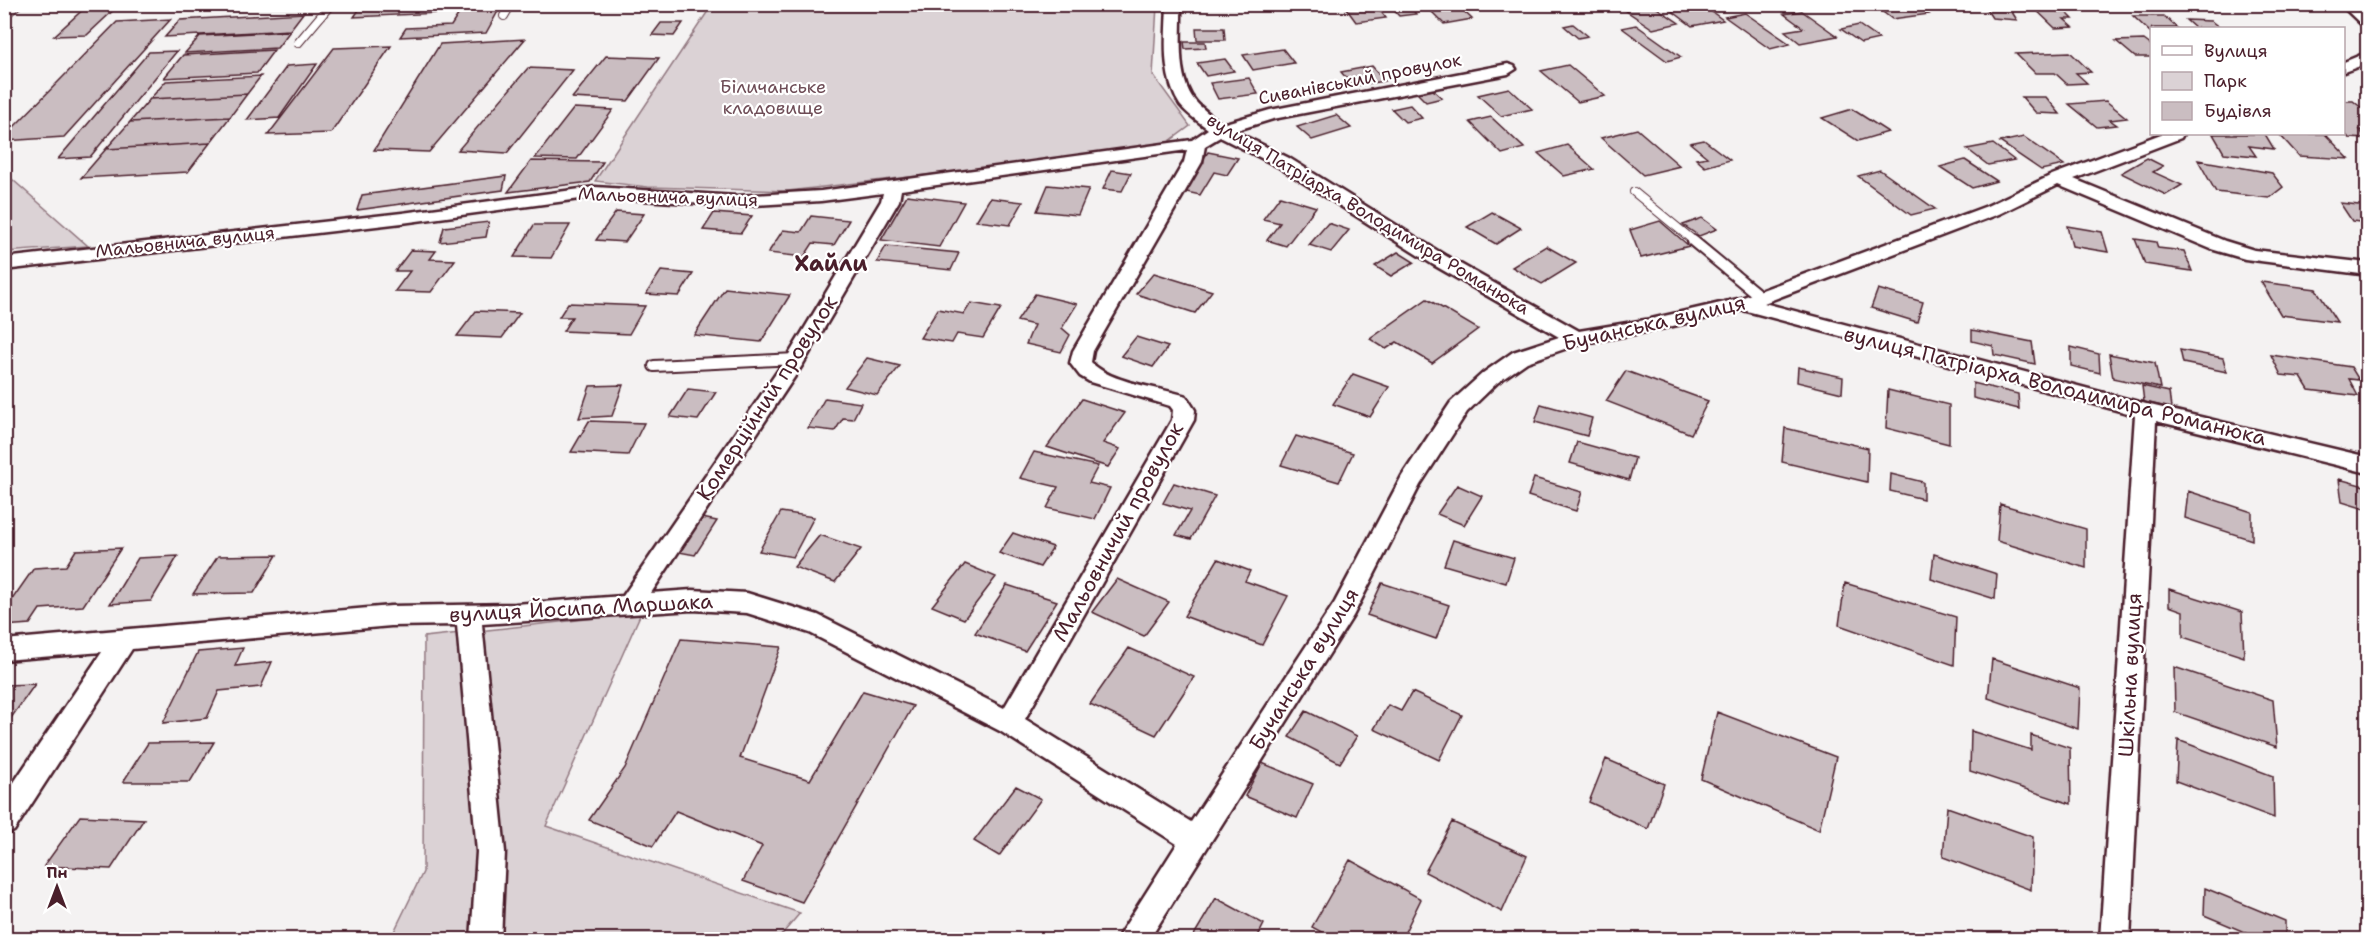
<svg xmlns="http://www.w3.org/2000/svg" width="2372" height="944" font-family="'Shantell Sans',sans-serif">
  <style>
    .green { fill: #dbd2d5; stroke: #927880; stroke-width: 1.5 }
    .building { fill: #cabdc1; stroke: #4a1f2b; stroke-width: 1.5 }
    .lines { fill: none; stroke-linecap: round; stroke-linejoin: round }
    .lane-far1-casing { stroke: #4a1f2b; stroke-width: 10 }
    .lane-casing { stroke: #4a1f2b; stroke-width: 14 }
    .street-casing { stroke: #4a1f2b; stroke-width: 5 }
    .lane-far1 { stroke: #fff; stroke-width: 8 }
    .lane { stroke: #fff; stroke-width: 10 }
    .street { fill: #fff; fill-rule: evenodd }
    .labels { text-anchor: middle; dominant-baseline: central; stroke-width: 4.5; stroke-linejoin: round; paint-order: stroke }
    .far-street-label { font-size: 18px; fill: #4a1f2b; stroke: #fff }
    .far-park-label { font-size: 18px; fill: #6e4c56; stroke: #fff }
    .street-label { font-size: 21px; fill: #4a1f2b; stroke: #fff }
    .neighbourhood-label { font-size: 22px; font-weight: bold; fill: #4a1f2b; stroke: #fff }
  </style>
  <rect width="100%" height="100%" fill="#f4f2f2"/>
  <filter id="ink" filterUnits="userSpaceOnUse"><feTurbulence type="fractalNoise" baseFrequency=".0167" numOctaves="2"/><feDisplacementMap in="SourceGraphic" scale="12" xChannelSelector="R" yChannelSelector="G"/><feConvolveMatrix kernelMatrix="1 2 1 2 8 2 1 2 1" color-interpolation-filters="sRGB"/></filter>
  <g filter="url(#ink)">
    <path class="green" d="M712,5H1157L1153,75L1190,126L1167,143L1029,163L788,191L648,187L595,181Z
      M5,173L88,246L5,252Z
      M641,613L546,826L800,913L778,939L390,940L423,872L424,637Z"/>
    <path class="building" d="M89,4H120L87,35L54,36Z
      M363,4H502L486,33L400,37L406,28L451,26L460,12L354,17Z
      M1343,4H1364L1369,10L1379,9L1386,18L1356,22Z
      M1388,4H1408L1416,14L1399,16Z
      M1424,4H1456L1472,19L1444,24Z
      M1616,4H1651L1679,23L1653,29Z
      M1663,4H1701L1723,20L1692,26Z
      M1888,4H1916L1929,14L1892,19L1875,6Z
      M1983,4H2007L2017,20L1992,18Z
      M2052,5L2058,12L2065,11L2073,19H2064L2073,27L2055,28L2032,6Z
      M1802,11L1837,36L1800,43L1785,31L1803,28L1784,14Z
      M303,13L290,30L165,37L180,20Z
      M1745,13L1790,44L1770,49L1725,17Z
      M2133,16H2164L2177,28H2152L2150,32Z
      M171,19L64,137L4,141V137L117,22Z
      M2186,20L2211,21L2220,28H2195Z
      M661,23H683L674,36L652,35Z
      M1573,24L1588,36L1578,38L1564,26Z
      M1636,25L1681,57L1667,61L1622,28Z
      M1859,25L1879,39L1861,43L1841,29Z
      M1196,28H1224L1225,40H1197Z
      M290,31L277,48L185,53L200,36Z
      M525,39L429,152L374,150L440,44Z
      M2144,40L2152,46V57H2135L2116,41Z
      M1184,42H1205L1206,48L1185,49Z
      M391,46L331,133L268,135L334,48Z
      M1283,49L1294,63L1253,70L1243,55Z
      M274,50L257,73L164,78L183,55Z
      M177,51L90,157L58,159L149,52Z
      M2070,52L2091,72L2076,73L2087,83L2067,84L2055,73H2035L2016,54Z
      M606,56L659,58L628,101L572,98Z
      M1225,59L1234,71L1206,76L1197,63Z
      M317,64L279,118L247,120L287,66Z
      M1568,65L1605,96L1578,102L1541,71Z
      M1372,66L1385,81L1353,86L1341,72Z
      M528,68L573,70L507,153L458,150Z
      M261,76L247,94L150,99L166,81Z
      M1249,78L1258,94L1218,99L1210,83Z
      M1509,88L1532,109L1501,116L1478,95Z
      M1433,90L1442,98L1426,102L1417,93Z
      M247,94L230,117L130,122L150,99Z
      M2022,97H2046L2060,114L2036,113Z
      M2106,101L2127,118L2110,120L2117,125L2097,127L2069,104Z
      M2344,101H2353L2368,113V131L2360,130L2366,139L2349,138L2344,133Z
      M1410,105L1422,118L1405,122L1392,109Z
      M574,108L613,110L577,159L535,158Z
      M1852,109L1888,132L1858,141L1822,118Z
      M1336,115L1351,128L1312,140L1297,127Z
      M230,117L210,143L106,149L130,122Z
      M1491,117L1524,148L1502,154L1470,122Z
      M1637,129L1680,166L1643,175L1601,138Z
      M2213,134H2265L2274,149L2249,146L2256,156L2224,153Z
      M2279,134H2325L2349,159L2299,156Z
      M2024,137L2064,165L2041,170L2000,142Z
      M1704,140L1730,160L1705,167L1696,159L1707,157L1690,143Z
      M210,143L188,172L81,178L106,149Z
      M1993,144L2014,160L1988,165L1967,149Z
      M1567,145L1594,169L1564,176L1538,153Z
      M1208,152L1238,158L1227,175L1214,172L1200,195L1182,191Z
      M2147,158L2163,166L2153,172L2182,185L2166,195L2121,173Z
      M1965,160L1997,181L1972,188L1940,167Z
      M2198,160L2272,173L2283,187L2269,198L2216,192Z
      M531,161L603,162L590,182L508,192Z
      M1112,170L1131,173L1122,191L1103,189Z
      M1880,170L1935,209L1911,215L1858,176Z
      M506,176L503,190L357,210L362,195Z
      M1048,185L1089,189L1078,215L1037,211Z
      M907,195L964,202L939,247L881,240Z
      M1280,196L1316,207L1286,246L1267,240L1280,223L1263,219Z
      M990,198L1023,202L1010,225L976,221Z
      M2340,203L2368,206V223L2352,221Z
      M616,212L644,214L625,242L596,240Z
      M1492,212L1521,228L1496,244L1467,227Z
      M714,213L752,216L741,233L703,230Z
      M811,216L849,220L834,245L813,243L804,257L768,253L783,230L801,232Z
      M1702,218L1717,229L1699,236L1683,225Z
      M1660,221L1689,246L1641,258L1630,230Z
      M489,222L486,237L440,242L444,227Z
      M1328,223L1349,230L1331,252L1309,245Z
      M534,225H570L551,258L514,257Z
      M2067,226L2102,232L2108,252L2072,246Z
      M2135,239L2156,242L2158,248L2184,251L2192,271L2145,264Z
      M886,246L959,253L951,270L877,262Z
      M1546,246L1576,263L1542,284L1512,267Z
      M411,250L436,251L430,259L455,260L431,292L395,291L410,271H395Z
      M1398,252L1414,262L1391,276L1375,266Z
      M661,271L693,274L679,296L646,294Z
      M1154,273L1212,291L1195,313L1136,294Z
      M2261,282L2316,289L2337,322L2281,315Z
      M725,288L790,295L761,342L694,335Z
      M1878,289L1923,302L1917,322L1871,308Z
      M1035,294L1077,304L1062,328L1070,335L1061,352L1026,344L1034,325L1017,321Z
      M1427,299L1478,329L1432,363L1397,342L1386,349L1370,339Z
      M568,303L645,306L629,334L563,331L572,317H559Z
      M971,303L1001,308L983,338L957,334L952,343L920,338L938,309L964,314Z
      M476,311L520,313L502,338L457,336Z
      M1972,330L2032,342L2035,364L1994,355L1993,346L1972,341Z
      M1136,337L1168,347L1153,367L1121,356Z
      M2071,347L2099,354L2100,373L2071,366Z
      M2180,350L2223,358L2227,372L2183,363Z
      M2109,354L2155,363L2160,388L2113,378Z
      M2271,355L2351,367L2359,380L2349,379L2358,396L2309,390L2301,377L2281,375Z
      M867,358L900,366L877,395L845,387Z
      M1798,367L1843,377L1842,393L1797,382Z
      M1626,371L1708,401L1691,434L1606,401Z
      M1353,374L1389,387L1370,417L1333,404Z
      M1973,383L2018,394L2019,409L1973,398Z
      M623,385L612,416L579,418L590,386Z
      M2142,386L2169,392L2171,408L2144,402Z
      M688,389L716,392L698,420L670,417Z
      M1888,390L1949,405V444L1886,428Z
      M825,398L861,403L853,419L843,418L835,431L808,428Z
      M1082,399L1125,413L1103,443L1120,449L1108,467L1047,447Z
      M1541,404L1592,418L1587,436L1535,422Z
      M589,421L644,423L628,455L571,452Z
      M1785,428L1868,448L1867,482L1782,462Z
      M1296,436L1353,453L1339,482L1281,465Z
      M1577,442L1635,458L1629,480L1570,463Z
      M1034,452L1098,466L1089,483L1110,488L1095,519L1047,508L1058,487L1020,478Z
      M1891,474L1923,482V499L1890,491Z
      M1534,478L1582,492L1576,511L1528,496Z
      M2339,479L2368,487V510L2342,502Z
      M1174,483L1215,496L1191,539L1176,535L1190,511L1163,503Z
      M1457,485L1482,496L1464,525L1437,514Z
      M2188,491L2252,512V540L2185,518Z
      M2000,504L2086,529V568L1997,541Z
      M781,512L814,517L793,557L759,551Z
      M702,518L717,521L695,555L679,552Z
      M1013,533L1053,547L1040,567L999,553Z
      M820,535L861,549L835,582L794,567Z
      M1453,540L1514,558L1506,583L1444,565Z
      M121,548L83,606L40,609L30,624L4,626V611L34,568L66,566L76,550Z
      M1934,554L1997,574L1995,599L1931,579Z
      M277,555L254,593L193,594L218,556Z
      M178,556L151,601L110,604L138,558Z
      M1218,559L1250,571L1245,581L1288,596L1262,645L1184,616Z
      M965,564L996,577L964,619L932,606Z
      M1117,579L1169,602L1144,636L1092,612Z
      M1382,583L1449,605L1436,639L1367,615Z
      M1845,583L1956,617L1954,665L1839,625Z
      M1007,585L1057,601L1025,651L975,633Z
      M2169,589L2242,612L2244,657L2183,637V611L2169,606Z
      M681,639L781,647L740,758L810,780L863,691L913,706L802,902L743,881L762,846L676,811L653,846L589,820L625,768Z
      M243,648L235,666L272,662L261,687L219,691L207,718L163,723L198,652Z
      M1129,648L1194,677L1156,735L1090,704Z
      M1992,659L2080,688L2078,729L1988,698Z
      M2174,667L2273,700L2277,747L2175,712Z
      M35,684L4,728V685Z
      M1412,692L1462,715L1439,760L1374,729L1388,705L1401,711Z
      M1306,711L1357,736L1340,763L1289,737Z
      M1717,712L1836,757L1819,830L1701,779Z
      M1971,731L2031,750V735L2070,748L2071,804L1970,771Z
      M2178,740L2273,776L2274,818L2176,781Z
      M214,742L190,782H123L148,743Z
      M1606,759L1664,784L1648,829L1589,802Z
      M1262,763L1313,784L1297,818L1245,796Z
      M1016,786L1041,799L999,856L974,841Z
      M1947,807L2033,837L2031,890L1943,857Z
      M80,816L144,819L111,869L44,866Z
      M1452,822L1527,856L1502,912L1425,872Z
      M1350,860L1421,899L1401,940H1336L1312,927Z
      M2205,888L2285,921V940H2247V933L2204,915Z
      M1216,898L1264,924L1256,940H1191Z"/>
    <g class="lines">
      <defs>
        <path id="lane-far1" d="M4,16L18,4
          M504,16L511,4
          M298,43L331,4
          M1634,192L1695,242"/>
        <path id="lane" d="M1693,241L1762,298
          M654,366L796,359"/>
        <path id="street" d="M1167,4H1181C1182,34 1175,78 1196,102C1203,110 1214,117 1222,124L1270,110L1508,64L1514,66L1516,69L1508,74L1273,119L1234,131L1289,158L1446,256L1579,331L1651,319L1738,299L1987,206L2052,175L2161,134H2183L2181,138L2074,179L2225,241L2254,250L2368,263V275L2245,259L2211,249L2058,185L1999,214L1764,303L2146,404L2368,457V473L2156,421L2130,940H2100L2135,415L1743,310L1651,331L1579,344L1527,362L1497,383L1467,412L1420,485L1353,616L1149,940H1116L1177,844L1000,731L810,633L747,613L692,610L482,624L505,852L501,940H471L477,852L457,625L391,626L132,649L14,831L4,835V797L102,652L4,660V640L391,606L515,604L623,596L788,356L881,201L883,193L821,201L737,206L595,197L402,223L4,270V258L402,213L595,187L737,196L821,191L1192,140L1208,129C1199,122 1187,114 1180,105C1161,75 1166,38 1167,4ZM1220,137L1277,166L1432,264L1559,337L1513,352L1483,373L1451,402L1402,476L1335,602L1191,822L1025,719L1194,420L1195,410L1186,396C1158,387 1110,383 1091,362L1093,351L1202,162L1205,146ZM1187,150L1184,162L1073,351L1070,363L1080,376L1090,382L1170,406L1173,410L1172,420L1004,708L818,615L747,593L692,590L651,593L803,364L899,201L901,190Z
          M2340,4H2356L2368,15V27L2363,26Z
          M2368,52V63L2344,72V62Z"/>
      </defs>
      <use href="#lane-far1" class="lane-far1-casing"/>
      <use href="#lane" class="lane-casing"/>
      <use href="#street" class="street-casing"/>
      <use href="#lane-far1" class="lane-far1"/>
      <use href="#lane" class="lane"/>
      <use href="#street" class="street"/>
    </g>
  </g>
  <g class="labels">
    <g class="far-street-label">
      <text transform="translate(1360 79) rotate(-11)">Сиванівський провулок</text>
      <text transform="translate(668 197) rotate(2)">Мальовнича вулиця</text>
      <text transform="translate(1368 214) rotate(31)">вулиця Патріарха Володимира Романюка</text>
      <text transform="translate(185 242) rotate(-6)">Мальовнича вулиця</text>
    </g>
    <g class="far-park-label">
      <text x="773" y="87">Біличанське<tspan x="773" dy="21">кладовище</tspan></text>
    </g>
    <g class="street-label">
      <text transform="translate(1654 323) rotate(-13)">Бучанська вулиця</text>
      <text transform="translate(2055 386) rotate(14)">вулиця Патріарха Володимира Романюка</text>
      <text transform="translate(767 398) rotate(-57)">Комерційний провулок</text>
      <text transform="translate(1118 532) rotate(-61)">Мальовничий провулок</text>
      <text transform="translate(581 608) rotate(-3)">вулиця Йосипа Маршака</text>
      <text transform="translate(1304 669) rotate(-58)">Бучанська вулиця</text>
      <text transform="translate(2130 675) rotate(-87)">Шкільна вулиця</text>
    </g>
    <g class="neighbourhood-label">
      <text x="831" y="263">Хайли</text>
    </g>
  </g>
  <rect width="2372" height="944" fill="none" stroke="#fff" stroke-width="24"/>
  <rect x="12" y="12" width="2348" height="920" fill="none" stroke="#4a1f2b" stroke-width="2" filter="url(#ink)"/>
  <rect x="2150" y="27" width="195" height="108" fill="#ffffff" stroke="#b7a5aa" stroke-width="1.5"/>
  <rect x="2162" y="46" width="30" height="9" fill="#ffffff" stroke="#b7a5aa" stroke-width="1.5"/>
  <text x="2204" y="57" font-size="18" fill="#4a1f2b">Вулиця</text>
  <rect x="2162" y="72" width="30" height="18" fill="#dbd2d5" stroke="#b7a5aa" stroke-width="1.5"/>
  <text x="2204" y="87" font-size="18" fill="#4a1f2b">Парк</text>
  <rect x="2162" y="102" width="30" height="18" fill="#cabdc1" stroke="#b7a5aa" stroke-width="1.5"/>
  <text x="2204" y="117" font-size="18" fill="#4a1f2b">Будівля</text>
  <g transform="translate(57 887)" stroke="#ffffff" stroke-width="4.5" paint-order="stroke">
  <path d="M0-4.5L10 22L0 15L-10 22Z" fill="#4a1f2b"/>
  <text y="-9" font-size="16" font-weight="bold" text-anchor="middle" fill="#4a1f2b">Пн</text>
  </g>
</svg>
